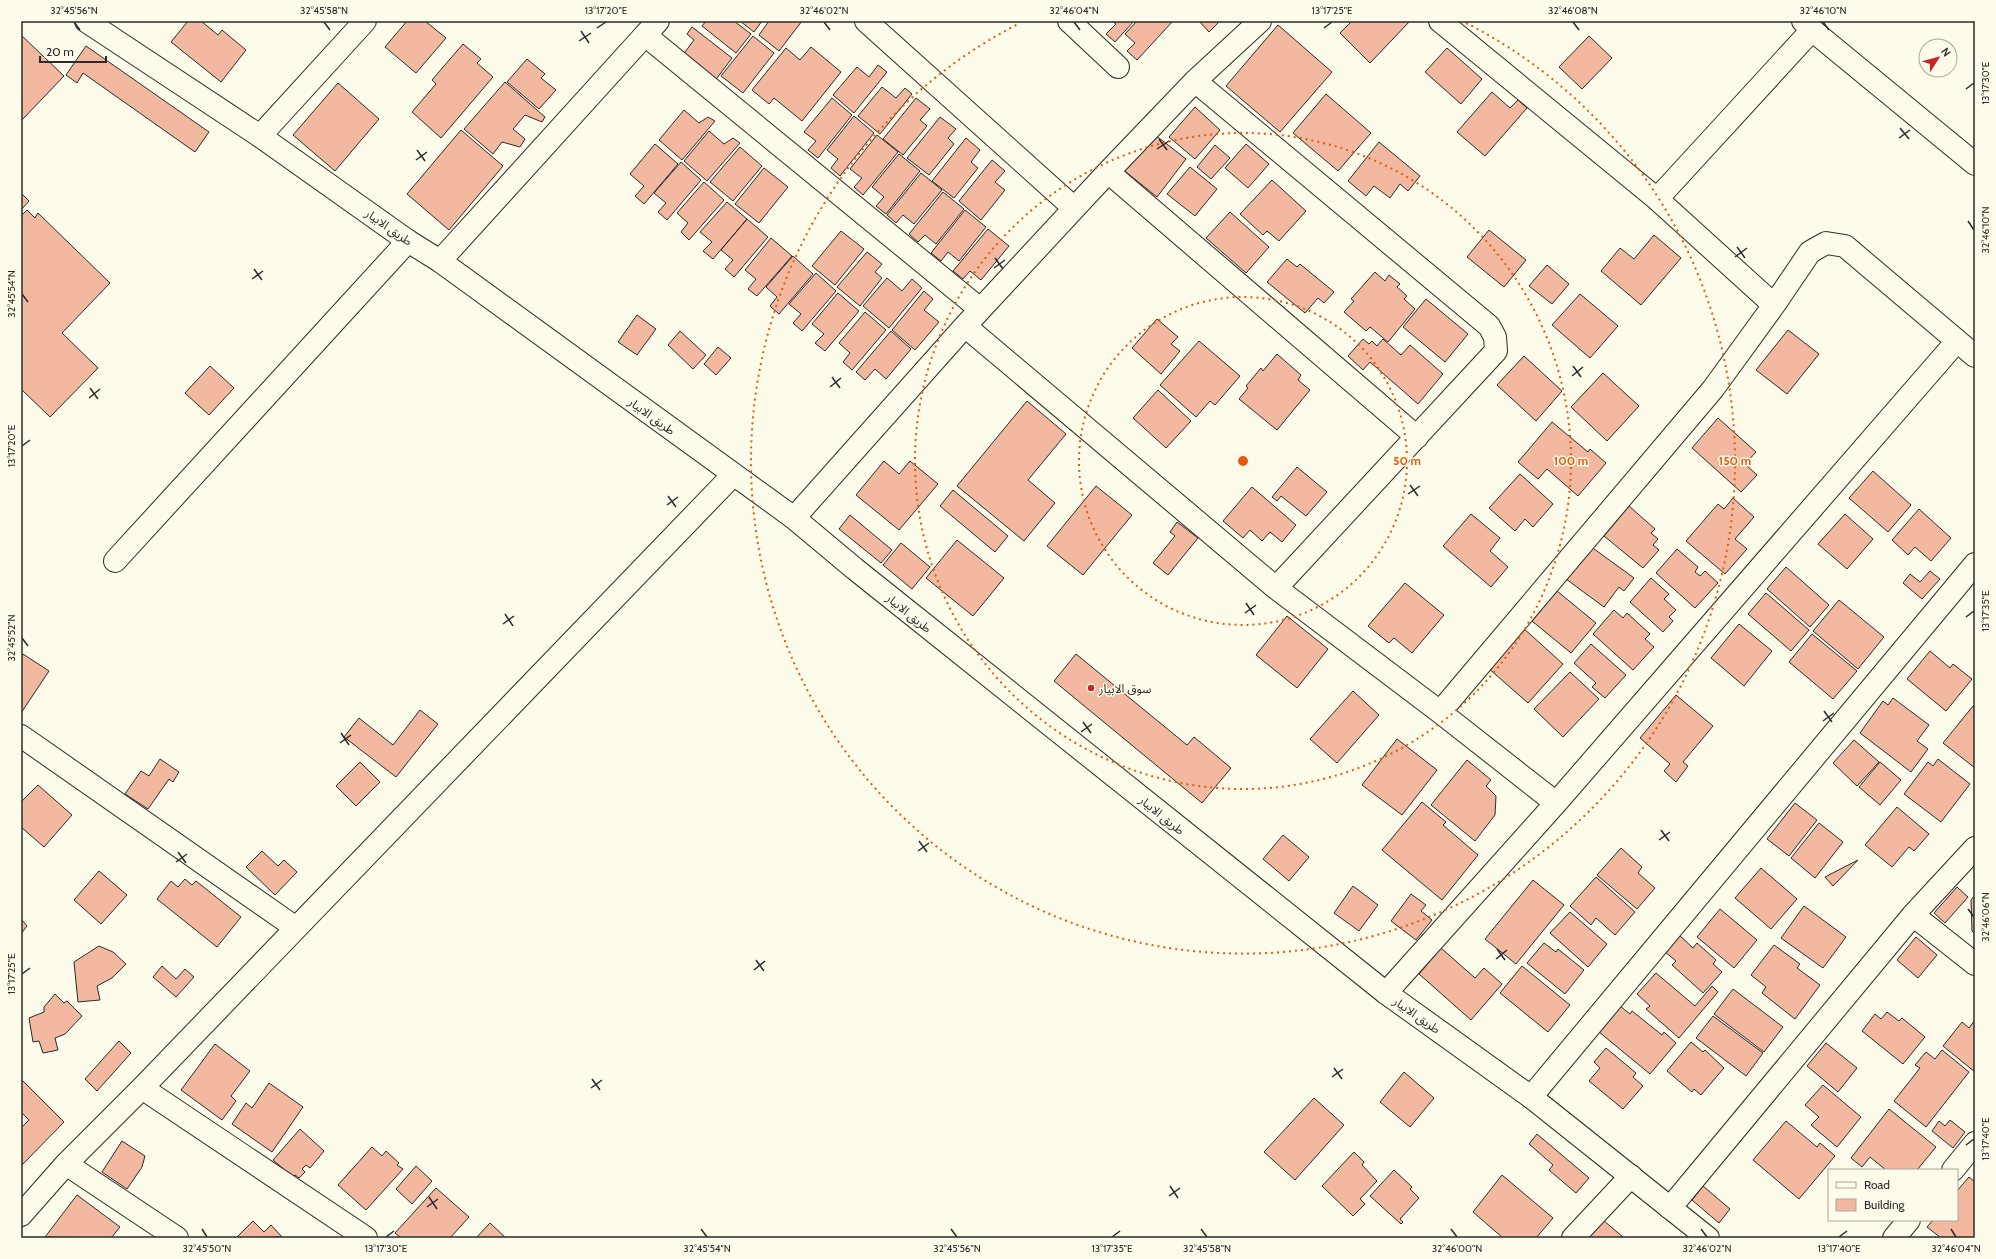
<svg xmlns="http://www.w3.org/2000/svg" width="1996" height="1259" font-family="Cabin,'Noto Sans Arabic',sans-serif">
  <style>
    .building { fill: #f2b8a0; stroke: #2b2b2b }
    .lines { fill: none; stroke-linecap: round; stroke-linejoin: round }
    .minor-casing { stroke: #2b2b2b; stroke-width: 24 }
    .major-casing { stroke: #2b2b2b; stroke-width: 24 }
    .minor { stroke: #fdfbea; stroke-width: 22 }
    .major { stroke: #fdfbea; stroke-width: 22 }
    .ticks { fill: none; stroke: #2b2b2b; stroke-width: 1.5 }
    .ring { fill: none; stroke: #e8590c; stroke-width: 2; stroke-dasharray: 2 4 }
    .poi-dot { fill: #c62828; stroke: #fdfbea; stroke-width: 1.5 }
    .labels { text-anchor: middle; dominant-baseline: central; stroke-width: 3; stroke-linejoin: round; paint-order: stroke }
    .street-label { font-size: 12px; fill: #2b2b2b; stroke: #fdfbea }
    .poi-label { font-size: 12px; fill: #2b2b2b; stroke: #fdfbea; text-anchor: start }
    .centre { fill: #e8590c; stroke: #fdfbea; stroke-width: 2 }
    .ring-label { font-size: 12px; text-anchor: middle; font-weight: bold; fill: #e8590c; stroke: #fdfbea; stroke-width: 3; stroke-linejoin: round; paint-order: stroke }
    .neatline { fill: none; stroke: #2b2b2b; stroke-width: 1.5 }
    .ticks-label { font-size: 10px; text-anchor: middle; fill: #2b2b2b }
  </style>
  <rect width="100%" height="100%" fill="#fdfbea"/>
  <path class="building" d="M188,21H201L218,35L222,30L246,50L221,82L171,42Z
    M407,21H425L446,38L416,73L385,47Z
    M706,21H734L751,34L736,53L702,26Z
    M740,21H762L754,32Z
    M769,21H802L779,51L759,35Z
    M1112,21H1134L1115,42L1106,34L1116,24Z
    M1137,21H1173L1137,60L1127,51L1135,43L1125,34Z
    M1199,21H1220L1209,32Z
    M1352,21H1410L1370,63L1340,33Z
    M1278,25L1332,72L1280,132L1226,86Z
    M692,27L732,58L714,82L682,56L694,40L687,34Z
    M21,35L64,76L21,121Z
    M753,36L774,53L743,93L721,76Z
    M1589,36L1612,58L1582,89L1559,67Z
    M463,44L481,59L477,63L493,77L441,138L412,112L436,84L432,80Z
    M86,46L209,132L195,152L83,73L77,83L66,75Z
    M811,47L841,72L802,121L774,98L769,104L752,90L786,48L800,60Z
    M1447,48L1482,79L1461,104L1425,72Z
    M527,59L545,74L541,78L556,90L539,109L507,82Z
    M878,65L887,72L854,113L833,95L857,67L869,77Z
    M505,82L545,117L542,122L525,115L513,129L525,139L520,147L502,142L493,154L464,129Z
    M338,83L379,119L335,171L293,135Z
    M882,87L896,98L905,88L912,94L880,134L858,116Z
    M1492,92L1510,108L1518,100L1527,108L1485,156L1457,132Z
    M1326,94L1371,133L1338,171L1293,133Z
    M832,98L852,115L818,158L808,150L816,141L804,132Z
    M916,98L930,109L920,120L927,126L903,155L883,139Z
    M1195,107L1220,130L1195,159L1169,137Z
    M684,110L699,123L708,117L715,121L682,160L659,140Z
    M854,116L874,133L840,176L831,168L838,159L827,150Z
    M940,117L956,129L948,138L954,144L929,175L907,158Z
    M461,130L503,166L449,230L407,194Z
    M709,131L724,144L733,138L740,143L707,181L684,161Z
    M1150,131L1186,159L1157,197L1121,168Z
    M877,135L898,152L863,195L854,187L862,178L850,169Z
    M966,138L980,150L971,162L978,168L954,198L932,181Z
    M1379,142L1420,176L1408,191L1400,184L1390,198L1374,186L1366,196L1348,181Z
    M655,144L678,164L644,204L635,196L644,186L630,174Z
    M1246,144L1269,164L1248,188L1225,168Z
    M1215,145L1230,158L1211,179L1197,167Z
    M740,147L762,166L733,201L710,182Z
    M899,154L920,171L886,214L876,206L884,197L872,187Z
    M992,160L1005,171L995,182L1005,190L981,220L959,201Z
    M681,162L701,180L667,220L658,212L666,203L654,193Z
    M1190,167L1217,189L1195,216L1167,194Z
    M764,168L788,187L759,223L735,204Z
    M921,173L942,190L914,224L903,215L896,223L887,215Z
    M1272,180L1306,211L1279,241L1267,231L1263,235L1240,214Z
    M704,182L724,200L689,240L681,232L688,223L677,213Z
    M943,192L964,209L936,244L925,235L918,242L909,234Z
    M21,193L29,201L21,210Z
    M727,202L747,219L713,259L703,251L712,242L700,232Z
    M27,210L35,218L38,213L110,283L62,333L98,368L50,417L21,389V216Z
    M965,210L986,227L959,261L948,252L941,261L931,253Z
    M1230,212L1269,247L1246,273L1206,238Z
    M747,219L768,237L734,277L725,269L733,260L721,250Z
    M988,229L1009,246L981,280L970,271L963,279L953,271Z
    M1489,230L1526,260L1504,287L1467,257Z
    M841,231L864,249L835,285L812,266Z
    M1654,235L1681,258L1641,305L1601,271L1620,248L1634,259Z
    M771,238L792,256L757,296L748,289L756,279L745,270Z
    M867,252L882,264L875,272L882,278L860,306L837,287Z
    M793,256L813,274L779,314L770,306L777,297L766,287Z
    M1287,259L1297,267L1300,264L1334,292L1324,303L1318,298L1305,313L1267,282Z
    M1547,265L1569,284L1552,304L1529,286Z
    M1375,272L1385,281L1389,275L1400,284L1397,287L1407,296L1404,299L1415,309L1388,342L1370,327L1366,331L1344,312L1354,301L1351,299Z
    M816,273L836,291L802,331L793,323L801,314L789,304Z
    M887,278L902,291L912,279L922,288L889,328L863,306Z
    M924,291L933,299L924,310L939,322L915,350L892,330Z
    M838,293L859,311L825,351L815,343L824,334L812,324Z
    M1580,294L1618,326L1590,358L1552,325Z
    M1426,299L1468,334L1445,362L1403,327Z
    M865,312L886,330L852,370L843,362L850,353L839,343Z
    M637,315L656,329L637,355L618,342Z
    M1157,319L1178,337L1171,344L1180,351L1161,374L1132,348Z
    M1788,330L1819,354L1787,394L1756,370Z
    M680,331L706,355L693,369L668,345Z
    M891,331L911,349L886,379L875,369L865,380L856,372Z
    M1363,339L1369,344L1372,341L1377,346L1383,339L1401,355L1410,345L1443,374L1418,404L1370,362L1363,370L1348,356Z
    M1199,341L1240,376L1215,405L1210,401L1196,417L1160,385Z
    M718,347L731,358L716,375L704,364Z
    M1277,354L1301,375L1298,380L1310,390L1277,430L1239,399L1248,388L1246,386L1261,368L1263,371Z
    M1524,356L1562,391L1536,421L1497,385Z
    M210,366L234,388L209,415L185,393Z
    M1603,373L1639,406L1607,441L1571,407Z
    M1158,390L1191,421L1166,448L1133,418Z
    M1027,401L1066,434L1028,480L1055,503L1024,541L957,486Z
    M1718,418L1756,452L1745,464L1757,475L1741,492L1692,448Z
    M1552,422L1588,452L1590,449L1606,463L1578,496L1547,469L1538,479L1518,462Z
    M884,461L899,474L910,461L938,484L899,530L856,495Z
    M1297,467L1327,492L1306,516L1281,496L1277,501L1272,497Z
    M1873,471L1911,505L1888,532L1849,498Z
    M1520,474L1553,504L1533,527L1525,519L1515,531L1489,508Z
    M1096,486L1132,515L1083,575L1047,546Z
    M1252,487L1296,525L1282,542L1270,532L1262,541L1250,530L1243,538L1223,521Z
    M953,490L1008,536L995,552L940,506Z
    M1733,498L1754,517L1735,539L1747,549L1725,574L1686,541L1718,504L1724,509Z
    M1629,506L1655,529L1651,533L1658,539L1653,545L1659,550L1643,568L1604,536Z
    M1919,509L1951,538L1931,561L1915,547L1908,555L1892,540Z
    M1471,514L1500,538L1490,551L1508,567L1491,587L1443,546Z
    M1845,514L1873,539L1847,569L1818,544Z
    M850,515L892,550L881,563L839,529Z
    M1177,522L1198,538L1168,575L1153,563L1175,536L1170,532Z
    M957,540L1004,578L973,616L926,578Z
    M901,543L930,567L912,589L883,565Z
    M1590,546L1634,578L1624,591L1619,587L1604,607L1566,579Z
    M1677,549L1698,567L1695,572L1700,576L1705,571L1718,583L1695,608L1656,573Z
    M1786,567L1829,605L1810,627L1767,589Z
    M1930,571L1940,579L1922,599L1903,583L1910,574L1920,582Z
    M1651,578L1669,594L1664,599L1676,610L1669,617L1673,621L1663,632L1630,602Z
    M1405,583L1444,615L1412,653L1394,638L1389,643L1368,626Z
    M1557,591L1596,623L1571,653L1532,621Z
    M1766,593L1809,630L1791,651L1748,614Z
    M1839,600L1884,637L1858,669L1813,631Z
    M1614,610L1623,618L1627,613L1650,634L1645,639L1654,647L1633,670L1593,634Z
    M1287,616L1328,649L1297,688L1256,655Z
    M1739,624L1772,651L1744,686L1711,658Z
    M1522,627L1563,664L1528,703L1487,667Z
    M1812,634L1857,671L1833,699L1789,662Z
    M1591,644L1626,675L1605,698L1592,687L1596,683L1574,663Z
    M1930,651L1950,668L1953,664L1972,679L1946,711L1907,679Z
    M23,654L49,671L21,713V657Z
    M1076,654L1187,745L1194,737L1231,768L1202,803L1054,681Z
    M1570,672L1599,699L1563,737L1534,709Z
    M1353,691L1379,715L1337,763L1310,739Z
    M1676,695L1713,726L1683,762L1688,766L1676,782L1664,771L1670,764L1640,738Z
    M1893,698L1929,725L1917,741L1928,749L1911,772L1860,733L1883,701L1888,705Z
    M1973,706L1975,708V768L1943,743Z
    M420,710L438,724L396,777L344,737L359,718L393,745Z
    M1397,739L1437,770L1402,815L1362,785Z
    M1854,740L1879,762L1857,786L1833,763Z
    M160,759L179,772L173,782L169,779L148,809L125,794L141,771L149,776Z
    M1938,759L1970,784L1941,822L1904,794L1928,762L1933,766Z
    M1467,760L1491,780L1486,786L1496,796L1495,815L1475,841L1431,805Z
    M360,762L380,782L356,806L336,786Z
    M1880,762L1901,780L1880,805L1859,787Z
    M38,785L72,815L44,847L21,827V802Z
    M1422,802L1446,822L1443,825L1478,855L1442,900L1382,850Z
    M1795,803L1817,820L1789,856L1767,839Z
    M1897,807L1929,834L1914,851L1909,847L1892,867L1865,845Z
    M1819,823L1843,842L1815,878L1791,858Z
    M1283,835L1309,857L1289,881L1263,859Z
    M1621,848L1642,867L1638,873L1655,888L1637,909L1597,875Z
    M262,851L278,866L284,860L297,872L275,895L246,867Z
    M1858,860L1833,886L1825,877Z
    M1761,868L1797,899L1771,929L1735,898Z
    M99,871L127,895L101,924L74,900Z
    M1596,877L1635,912L1615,935L1596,918L1591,925L1570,906Z
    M185,879L192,885L196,881L241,917L217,947L157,899L171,881L178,887Z
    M1533,880L1564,905L1516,964L1485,939Z
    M1353,886L1378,905L1359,931L1334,913Z
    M1957,887L1968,897L1945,923L1934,913Z
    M1411,894L1426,905L1421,911L1432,920L1416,940L1391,921Z
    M1975,895V934L1972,931L1971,900Z
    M1804,906L1846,937L1823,968L1781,938Z
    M1720,909L1757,940L1734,968L1697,937Z
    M1570,912L1607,944L1588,967L1550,933Z
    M22,920L27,926L21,934V920Z
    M1678,934L1693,948L1697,943L1716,960L1713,964L1722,972L1703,993L1672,965L1676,961L1664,951Z
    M1916,937L1937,955L1918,978L1897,960Z
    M1544,943L1556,952L1558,949L1584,970L1565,994L1527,963Z
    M1774,945L1800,964L1797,968L1820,985L1795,1019L1762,993L1766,987L1751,975Z
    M99,946L113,952L126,964L112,978L97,986L100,1000L78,1002L74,962Z
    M1441,948L1475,978L1484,968L1502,984L1471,1020L1419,974Z
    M162,966L176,979L185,969L194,977L176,997L153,977Z
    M1522,966L1570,1005L1548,1032L1500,993Z
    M1656,973L1695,1006L1712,986L1718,992L1679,1038L1646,1009L1650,1006L1637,994Z
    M1733,989L1783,1027L1764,1052L1714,1014Z
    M55,994L64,1003L67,1001L82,1016L65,1034L55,1038L58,1050L43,1053L39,1041L33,1042L29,1018L44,1012V1007Z
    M1620,1006L1630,1014L1632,1011L1662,1035L1664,1032L1676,1043L1650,1074L1599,1032Z
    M1887,1012L1899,1021L1902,1018L1925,1037L1903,1064L1862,1031L1875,1014L1881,1019Z
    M1713,1016L1763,1053L1746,1076L1696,1038Z
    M1975,1020V1072L1943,1046L1962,1022L1969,1028Z
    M119,1041L131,1053L97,1091L85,1079Z
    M1691,1042L1703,1052L1705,1050L1724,1068L1701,1095L1694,1089L1692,1092L1667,1071Z
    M1826,1043L1857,1068L1838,1092L1807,1066Z
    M215,1044L250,1071L231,1096L236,1101L222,1120L181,1090Z
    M1606,1048L1636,1073L1633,1077L1643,1086L1623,1109L1589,1081L1600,1068L1594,1062Z
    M1942,1050L1969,1072L1926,1127L1894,1101L1920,1068L1915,1065L1926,1052L1935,1059Z
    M1404,1072L1434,1098L1410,1127L1380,1102Z
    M21,1079L64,1122L21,1166V1128L29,1120L21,1112Z
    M269,1083L303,1107L272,1152L232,1124L246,1103L252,1108Z
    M1823,1085L1861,1117L1837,1147L1811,1125L1819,1117L1805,1105Z
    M1314,1098L1344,1125L1295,1180L1264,1152Z
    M1889,1109L1936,1147L1917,1170H1886L1870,1157L1862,1167L1851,1158Z
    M1950,1120L1965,1132L1953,1148L1932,1131L1939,1121L1945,1126Z
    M1786,1121L1817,1147L1820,1143L1835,1156L1799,1199L1753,1160Z
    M300,1129L324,1151L310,1168L306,1165L302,1169L305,1172L299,1178L295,1175L293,1177L273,1160Z
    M1537,1134L1589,1178L1576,1193L1549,1170L1553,1165L1529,1144Z
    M122,1141L145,1156L142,1167L127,1189L102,1172Z
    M372,1147L382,1156L386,1151L399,1163L397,1165L403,1169L366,1210L338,1185Z
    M1354,1152L1364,1162L1362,1165L1377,1181L1360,1199L1365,1204L1353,1216L1322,1186Z
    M416,1166L432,1181L412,1204L396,1189Z
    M1394,1170L1412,1187L1410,1189L1419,1198L1400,1219L1403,1222L1401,1224L1370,1196Z
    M1502,1175L1553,1218L1536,1238H1503L1473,1212Z
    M1969,1177L1975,1182V1238H1941L1927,1227L1933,1220H1957V1191Z
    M1703,1186L1730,1209L1719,1223L1692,1200Z
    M436,1188L469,1217L450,1238H401L395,1233Z
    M77,1195L120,1227L111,1238L45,1237Z
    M1603,1220L1624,1238H1587Z
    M253,1221L264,1232L271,1225L282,1237L236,1238Z
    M490,1223L506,1238H476Z"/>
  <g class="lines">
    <defs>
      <path id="minor" d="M866,21L1074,208
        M1069,21L1118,67
        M1440,21L1657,199L1774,305
        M1803,21L1812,30L1975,164
        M645,35L658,21
        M1195,81L1489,326L1495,337L1496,351L1276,588
        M260,136L365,21
        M1108,172L1417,437
        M1657,199L1812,30
        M440,261L645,35L980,309
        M965,326L1276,588L1440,712L1556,803
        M794,518L965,326L1108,172L1195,81L1260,21
        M115,561L408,241
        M1440,712L1713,389L1774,305L1810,252L1826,243L1845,246L1975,356
        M21,736L296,928
        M1913,915L1975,964
        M1386,993L1556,803L1957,341
        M142,1088L366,1238
        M1531,1097L1975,564
        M66,1164L177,1238
        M1953,1170L1975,1143
        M1670,1208L1913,915L1975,848
        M21,1215L66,1164L142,1088L733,475
        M1573,1238L1631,1176
        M1894,1238L1909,1220"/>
      <path id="major" d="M86,21L260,136L408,241L440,261L794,518L855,569L1386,993L1531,1097L1708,1238"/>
    </defs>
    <use href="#minor" class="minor-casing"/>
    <use href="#major" class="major-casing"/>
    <use href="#minor" class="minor"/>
    <use href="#major" class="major"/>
  </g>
  <path class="ticks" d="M74,22L80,30M324,22L330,30M824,22L830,30M1074,22L1080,30M1573,22L1579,30M1823,22L1829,30M597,28L606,22M1324,28L1332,22M581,31L589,43M579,41L591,33M1966,89L1974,83M1900,128L1909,139M1899,138L1910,130M1159,139L1167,150M1157,149L1169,141M417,150L425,161M416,160L427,152M1968,221L1974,230M1737,247L1745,258M1735,257L1747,248M995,258L1003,269M994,268L1005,260M254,269L262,280M252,279L263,271M22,294L28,302M1573,366L1581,377M1572,376L1583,367M832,377L840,388M830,387L841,378M90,388L98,399M89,398L100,389M22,446L30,440M1410,485L1418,496M1408,494L1420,486M668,496L676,507M667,505L678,497M1246,603L1254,615M1245,613L1256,605M505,614L513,626M1966,617L1974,611M503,624L514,616M22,638L28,646M1824,711L1832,722M1823,721L1834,713M1083,722L1091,733M1081,732L1092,724M341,733L349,745M340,743L351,735M1661,830L1669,841M1659,840L1670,832M919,841L927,852M918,851L929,843M178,852L186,863M176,862L187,854M1968,909L1974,917M1497,949L1505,960M1496,959L1507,950M756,960L764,971M754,970L765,961M22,974L30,968M1334,1068L1342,1079M1332,1077L1343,1069M592,1079L600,1090M591,1088L602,1080M1966,1145L1974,1139M1170,1186L1178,1198M1169,1196L1180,1188M429,1197L437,1209M427,1207L438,1199M202,1229L207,1237M701,1229L707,1237M951,1229L957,1237M1201,1229L1207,1237M1451,1229L1457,1237M1701,1229L1707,1237M1951,1229L1956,1237M386,1237L394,1231M1112,1237L1120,1231M1839,1237L1847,1231"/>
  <g class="ring">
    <circle cx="1243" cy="461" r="164"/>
    <circle cx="1243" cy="461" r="328"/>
    <path d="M1466 23A492 492 0 1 1 1020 23"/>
  </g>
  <circle class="poi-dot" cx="1091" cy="688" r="4"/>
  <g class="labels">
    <g class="street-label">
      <text transform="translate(389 227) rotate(35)">طريق الابيار</text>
      <text transform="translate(652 416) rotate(36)">طريق الابيار</text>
      <text transform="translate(909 613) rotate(39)">طريق الابيار</text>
      <text transform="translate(1162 815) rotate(39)">طريق الابيار</text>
      <text transform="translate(1417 1015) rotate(35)">طريق الابيار</text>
    </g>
    <g class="poi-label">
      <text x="1099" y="688">سوق الابيار</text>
    </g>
  </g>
  <circle cx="1243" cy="461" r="6" class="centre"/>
  <g class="ring-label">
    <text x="1407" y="465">50 m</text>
    <text x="1571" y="465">100 m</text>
    <text x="1735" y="465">150 m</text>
  </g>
  <rect width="1996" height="1259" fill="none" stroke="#fdfbea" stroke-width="44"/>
  <rect x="1828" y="1169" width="130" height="52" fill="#fdfbea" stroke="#a9a89e"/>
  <rect x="1836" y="1182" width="20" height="6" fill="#fdfbea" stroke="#a9a89e"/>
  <text x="1864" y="1189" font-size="12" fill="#2b2b2b">Road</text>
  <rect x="1836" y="1199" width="20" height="12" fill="#f2b8a0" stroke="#a9a89e"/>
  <text x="1864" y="1209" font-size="12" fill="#2b2b2b">Building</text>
  <g transform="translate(1938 58) rotate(54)"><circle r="19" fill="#fdfbea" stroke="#a9a89e"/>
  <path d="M0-3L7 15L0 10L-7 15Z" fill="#c62828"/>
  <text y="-6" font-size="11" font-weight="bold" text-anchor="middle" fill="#2b2b2b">N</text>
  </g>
  <path d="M40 56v6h66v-6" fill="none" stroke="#2b2b2b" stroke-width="2"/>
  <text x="46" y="56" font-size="12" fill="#2b2b2b" stroke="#fdfbea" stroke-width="3" paint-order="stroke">20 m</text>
  <rect x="22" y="22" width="1952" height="1215" class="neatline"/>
  <g class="ticks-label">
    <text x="74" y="14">32°45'56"N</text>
    <text x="324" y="14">32°45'58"N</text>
    <text x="606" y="14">13°17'20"E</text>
    <text x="824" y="14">32°46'02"N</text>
    <text x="1074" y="14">32°46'04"N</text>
    <text x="1332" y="14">13°17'25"E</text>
    <text x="1573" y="14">32°46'08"N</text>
    <text x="1823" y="14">32°46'10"N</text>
    <text transform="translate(1985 83) rotate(-90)" y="4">13°17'30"E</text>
    <text transform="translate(1985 230) rotate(-90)" y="4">32°46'10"N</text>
    <text transform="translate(11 294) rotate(-90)" y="4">32°45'54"N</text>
    <text transform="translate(11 446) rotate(-90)" y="4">13°17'20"E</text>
    <text transform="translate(1985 611) rotate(-90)" y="4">13°17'35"E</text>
    <text transform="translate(11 638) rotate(-90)" y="4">32°45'52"N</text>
    <text transform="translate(1985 917) rotate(-90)" y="4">32°46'06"N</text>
    <text transform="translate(11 974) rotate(-90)" y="4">13°17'25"E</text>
    <text transform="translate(1985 1139) rotate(-90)" y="4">13°17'40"E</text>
    <text x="207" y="1252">32°45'50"N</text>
    <text x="386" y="1252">13°17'30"E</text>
    <text x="707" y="1252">32°45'54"N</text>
    <text x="957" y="1252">32°45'56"N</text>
    <text x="1112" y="1252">13°17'35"E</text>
    <text x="1207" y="1252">32°45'58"N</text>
    <text x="1457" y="1252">32°46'00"N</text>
    <text x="1707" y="1252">32°46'02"N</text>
    <text x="1839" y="1252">13°17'40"E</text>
    <text x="1956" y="1252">32°46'04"N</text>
  </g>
</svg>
